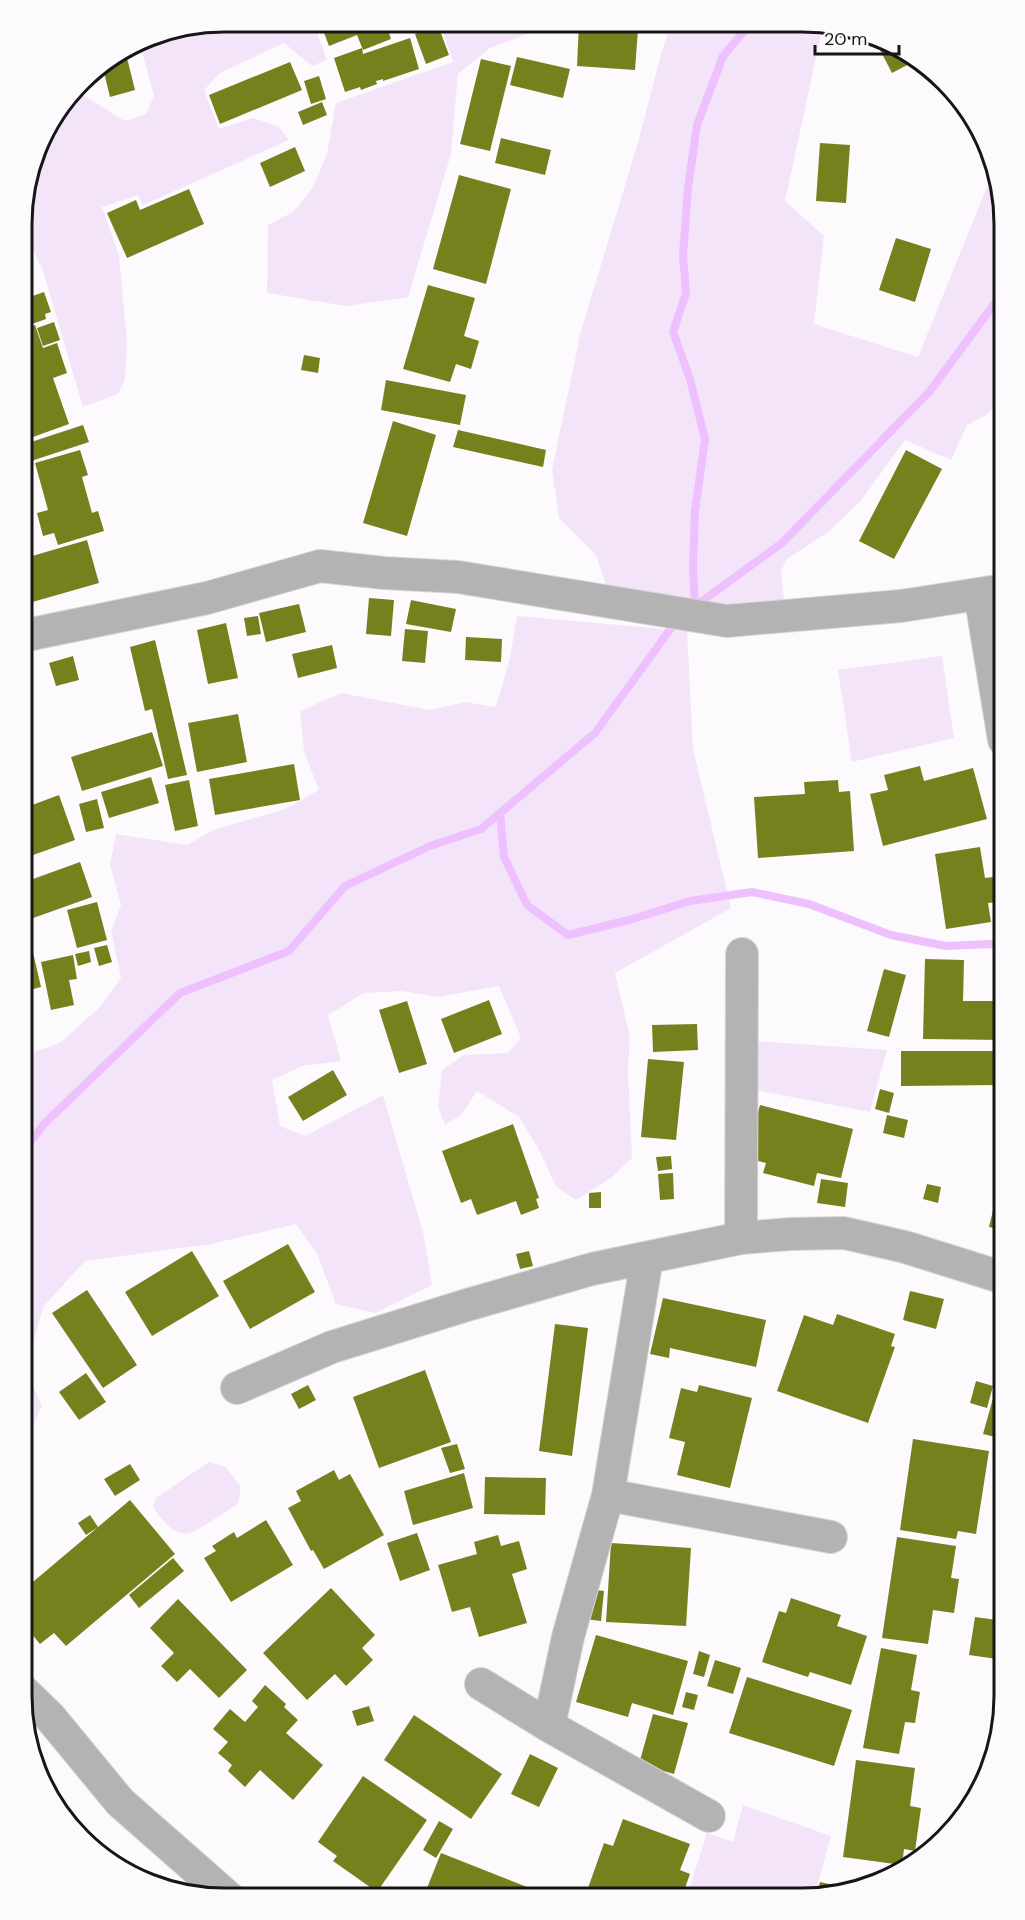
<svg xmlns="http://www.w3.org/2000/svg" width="1025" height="1920" font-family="'DM Sans',sans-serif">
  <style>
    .green { fill: #f4e4f9 }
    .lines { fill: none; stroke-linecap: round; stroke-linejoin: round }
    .stream { stroke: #eec0fd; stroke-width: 8 }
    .building { fill: #76811d }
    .street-casing { stroke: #d8d6d8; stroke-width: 34 }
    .street { stroke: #b4b3b4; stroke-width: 32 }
    .rim { fill: none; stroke: #171617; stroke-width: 3 }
  </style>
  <rect width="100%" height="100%" fill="#fdfafd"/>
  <path class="green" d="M224,21L313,22L327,60L312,66L284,43L220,73L204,90L219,129L253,118L279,127L289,140L143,205L138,195L102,207L119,255L127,343L125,380L118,394L83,407L43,271L23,229V198L42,134L69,99L83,95L125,121L146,114L154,96L139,41L147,36Z
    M439,22L556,23L490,48L458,74L451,154L408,297L346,306L267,293L268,225L293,212L312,189L327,154L336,103L453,62Z
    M671,24L823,25L785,201L824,236L814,324L918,357L995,167L1004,224V399L986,415L967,425L951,460L905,440L859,503L828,532L787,559L781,571L784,601L738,614L608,591L596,555L559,518L552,470L581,331L639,139L661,54Z
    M517,616L687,631L693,749L731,908L615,973L630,1037L628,1071L632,1158L611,1178L576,1200L556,1186L538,1148L519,1117L477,1091L461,1115L445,1125L438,1107L442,1070L464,1055L508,1053L521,1038L499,986L438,997L402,991L364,993L328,1015L341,1061L303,1066L272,1080L280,1126L305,1136L383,1095L423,1232L432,1285L375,1313L336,1304L317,1254L296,1224L211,1244L85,1261L43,1307L26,1370L42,1406L31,1430L21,1422L22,1057L61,1042L100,1007L121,978L111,931L121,905L110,865L116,834L187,845L213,830L285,809L319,790L304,752L300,711L341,693L430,710L465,702L496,707L510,658Z
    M942,656L954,738L852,762L838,670Z
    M753,1041L887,1050L870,1112L745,1088Z
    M209,1462L226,1467L241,1487L238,1504C228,1510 198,1531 189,1533C174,1537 160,1518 153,1507L156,1498Z
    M743,1805L831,1836L814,1897L801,1899H686L707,1833L733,1842Z"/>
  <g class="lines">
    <path class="stream" d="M695,606L693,566L695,511L705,439L690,379L673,332L686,293L683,255L688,188L697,125L723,56L750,24
      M694,607L782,543L930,391L995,303L1004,285
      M500,813L504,857L527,905L568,935L629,920L690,901L752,892L809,904L891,935L946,946L990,944L1004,947
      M22,1152L45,1123L180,993L289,951L345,886L430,846L481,829L595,733L677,620"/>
  </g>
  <path class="building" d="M320,22H390L386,24L391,39L363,50L357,35L329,46Z
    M579,23L629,24V28L638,29L635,70L577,66Z
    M438,25L449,55L426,64L415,34Z
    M410,38L419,69L383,81V79L376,81L377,84L361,90L360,87L345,92L334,58L362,48L363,54Z
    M876,42L915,61L892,73Z
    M125,50L135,90L110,97L102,64Z
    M517,57L570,69L563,98L510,85Z
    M481,59L511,66L490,151L460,144Z
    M290,62L302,90L220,124L209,95Z
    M319,76L326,99L311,104L304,81Z
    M322,102L327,115L303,125L298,112Z
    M501,138L551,150L545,175L495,163Z
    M820,143L850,145L846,203L816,201Z
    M295,147L305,171L270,187L260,163Z
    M459,175L511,189L486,284L433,269Z
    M189,189L204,224L127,258L107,213L136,200L140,210Z
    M896,238L931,249L915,302L879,290Z
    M23,263L32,283L23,288Z
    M428,285L475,298L464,336L479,341L471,369L456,364L450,382L403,369Z
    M44,292L51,312L45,314L46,319L32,324L30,319L23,322V294L26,293L27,298Z
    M54,322L60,340L43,346L37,328Z
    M35,325L43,348L57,343L67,373L53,378L69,424L22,441L23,329Z
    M304,355L320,358L318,373L301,370Z
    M386,380L466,395L460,425L381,410Z
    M393,421L436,435L407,536L363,523Z
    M83,425L89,442L22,464V445Z
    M458,430L546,450L543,467L453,447Z
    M1004,439V472L994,470Z
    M80,450L88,475L82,477L92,513L98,511L104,531L58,545L54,533L43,536L37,513L48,510L35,463Z
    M906,450L942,469L894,559L859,541Z
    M87,540L99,583L22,605V559Z
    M369,598L394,600L391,636L366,634Z
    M411,600L456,609L451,632L406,624Z
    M299,604L306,632L266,642L259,613Z
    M258,616L261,634L247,636L244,618Z
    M226,623L238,678L208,684L197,630Z
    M405,629L428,631L425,663L402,661Z
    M466,637L502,639L501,662L465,660Z
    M155,640L187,775L168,779L152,709L145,711L130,647Z
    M332,645L337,668L298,678L292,654Z
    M73,656L79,680L56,686L49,663Z
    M238,714L247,762L197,772L188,723Z
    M152,732L163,766L82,791L71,757Z
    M294,764L300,800L215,815L209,779Z
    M920,766L924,781L973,768L987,819L883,846L870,794L888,790L884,775Z
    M151,777L159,803L109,818L101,792Z
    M189,780L198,826L175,831L165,785Z
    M838,780L839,792L850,791L854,851L758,858L754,797L805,794L804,782Z
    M59,795L75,840L22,859V813L26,812L24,808Z
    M97,799L104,828L86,832L79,804Z
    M980,847L985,878L993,877L997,902L988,903L991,922L946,929L935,854Z
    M80,862L92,897L22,922V883Z
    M97,902L107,940L77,948L67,910Z
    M29,935L41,987L22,992V937Z
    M107,945L112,962L99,966L94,948Z
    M89,951L91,962L78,966L75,954Z
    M73,955L77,979L69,980L74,1005L51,1010L41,962Z
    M925,959L964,960L963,1001H1004V1040L923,1039Z
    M884,969L906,975L889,1037L867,1031Z
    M489,1000L502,1034L454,1053L441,1019Z
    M407,1001L427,1064L399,1073L379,1010Z
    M697,1024L698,1050L653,1052L652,1025Z
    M901,1051H999V1085L901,1086Z
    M648,1059L684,1062L676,1140L641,1137Z
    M333,1070L347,1095L303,1121L288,1097Z
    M880,1089L894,1093L889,1113L875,1109Z
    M760,1105L853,1129L841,1178L817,1173L814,1186L763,1173L766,1163L746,1158Z
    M887,1115L908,1120L904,1138L883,1133Z
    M513,1124L539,1198L536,1199L539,1208L521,1215L516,1201L477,1215L471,1199L461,1203L442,1151Z
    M671,1156L672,1169L658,1171L656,1157Z
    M673,1173L674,1199L660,1200L658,1174Z
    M821,1179L848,1183L845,1207L817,1203Z
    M927,1184L941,1187L938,1203L923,1199Z
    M601,1192V1208H589V1193Z
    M997,1194L1004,1195V1230L989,1227Z
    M288,1244L315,1292L250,1329L223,1281Z
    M997,1244L1004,1246V1265L993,1262Z
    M192,1251L219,1296L152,1336L125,1292Z
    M529,1251L533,1266L520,1269L516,1254Z
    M87,1290L137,1365L103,1388L52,1313Z
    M910,1291L944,1299L936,1329L903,1320Z
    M663,1298L766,1320L756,1367L670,1348L669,1358L650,1354Z
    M837,1314L895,1334L891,1346L895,1347L868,1423L777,1391L804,1315L833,1325Z
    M555,1324L588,1328L572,1456L539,1451Z
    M425,1370L451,1442L379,1468L353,1397Z
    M86,1373L106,1402L79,1420L59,1392Z
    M976,1381L993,1386L987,1408L970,1403Z
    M997,1384L1004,1386V1439L983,1434Z
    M308,1385L316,1400L299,1409L291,1394Z
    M699,1385L752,1398L730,1488L677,1475L685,1442L669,1438L681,1388L697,1392Z
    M913,1439L989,1451L976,1534L958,1531L956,1539L900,1530Z
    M457,1444L465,1469L450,1473L441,1448Z
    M130,1464L140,1480L115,1496L104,1479Z
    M334,1470L339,1480L350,1474L384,1535L324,1569L313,1550L311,1551L288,1508L301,1501L296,1491Z
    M464,1473L473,1508L413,1525L404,1491Z
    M485,1477L546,1478L545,1515L484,1514Z
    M130,1500L175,1554L66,1646L54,1633L40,1644L21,1621V1615L32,1606L21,1592Z
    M90,1515L98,1527L86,1535L78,1523Z
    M266,1520L293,1565L231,1602L204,1558L216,1551L212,1546L234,1532L237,1538Z
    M417,1533L430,1570L400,1581L387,1543Z
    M498,1535L501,1546L519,1541L527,1569L512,1574L527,1623L479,1637L470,1607L452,1612L438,1565L477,1554L474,1542Z
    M897,1537L956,1546L951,1578L959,1579L954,1613L933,1610L928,1644L882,1638Z
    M611,1543L691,1548L686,1626L606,1622Z
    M173,1558L184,1571L139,1608L129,1595Z
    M331,1588L375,1635L362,1648L373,1660L346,1686L335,1674L307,1700L263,1653Z
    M588,1589L604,1591L601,1621L585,1619Z
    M791,1598L841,1615L837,1626L867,1636L851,1685L810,1672L808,1677L762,1662L779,1611L786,1613Z
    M178,1599L247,1670L219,1698L190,1669L177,1682L161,1666L174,1653L150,1628Z
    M975,1617L1004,1621V1660L969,1655Z
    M596,1635L688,1661L673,1715L632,1703L628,1717L576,1702Z
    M881,1648L917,1655L911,1690L920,1692L915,1723L905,1722L899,1754L863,1748Z
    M699,1651L710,1655L704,1677L693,1674Z
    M715,1660L741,1668L733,1694L707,1686Z
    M747,1677L852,1710L834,1766L729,1733Z
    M265,1685L286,1704L284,1707L298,1720L286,1733L323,1765L293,1800L260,1770L245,1787L228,1771L232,1765L218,1753L228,1742L213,1729L230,1709L245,1722L258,1707L252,1701Z
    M686,1692L698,1695L694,1710L682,1707Z
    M369,1706L374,1721L357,1726L352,1711Z
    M653,1714L688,1723L674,1774L639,1764Z
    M414,1715L502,1774L471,1819L384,1760Z
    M530,1754L558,1768L539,1807L511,1794Z
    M856,1760L915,1768L910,1806L921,1808L915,1851L904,1849L902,1865L843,1857Z
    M363,1776L427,1820L377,1892L333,1861L337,1856L318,1842Z
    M623,1819L690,1844L680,1870L690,1874L681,1899L617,1898L588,1888L604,1843L613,1846Z
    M439,1821L453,1829L436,1858L423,1850Z
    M441,1853L527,1887L522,1898H438L425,1893Z
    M820,1882L856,1890L817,1896Z"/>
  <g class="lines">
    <defs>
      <path id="street" d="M980,594L1004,740
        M22,636L207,598L320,566L384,573L458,577L727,621L901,606L1004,590
        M741,1238L742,954
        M237,1388L332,1347L467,1305L592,1269L741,1238L791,1234L844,1233L905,1247L1004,1278
        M608,1495L831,1537
        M481,1684L549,1726L709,1816
        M21,1689L50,1717L120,1802L228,1897
        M549,1726L568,1637L608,1495L647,1258"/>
    </defs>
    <use href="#street" class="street-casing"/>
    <use href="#street" class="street"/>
  </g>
  <path d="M0 0H1025V1920H0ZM224 32H802A192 192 0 0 1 994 224V1696A192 192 0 0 1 802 1888H224A192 192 0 0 1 32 1696V224A192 192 0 0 1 224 32Z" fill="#fdfafd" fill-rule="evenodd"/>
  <path class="rim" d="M224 32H802A192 192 0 0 1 994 224V1696A192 192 0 0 1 802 1888H224A192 192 0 0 1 32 1696V224A192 192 0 0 1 224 32Z"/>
  <path d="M815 45v9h84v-9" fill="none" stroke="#171617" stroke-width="3"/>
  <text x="824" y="45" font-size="18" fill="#171617" stroke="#fdfafd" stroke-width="4.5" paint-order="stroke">20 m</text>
</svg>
